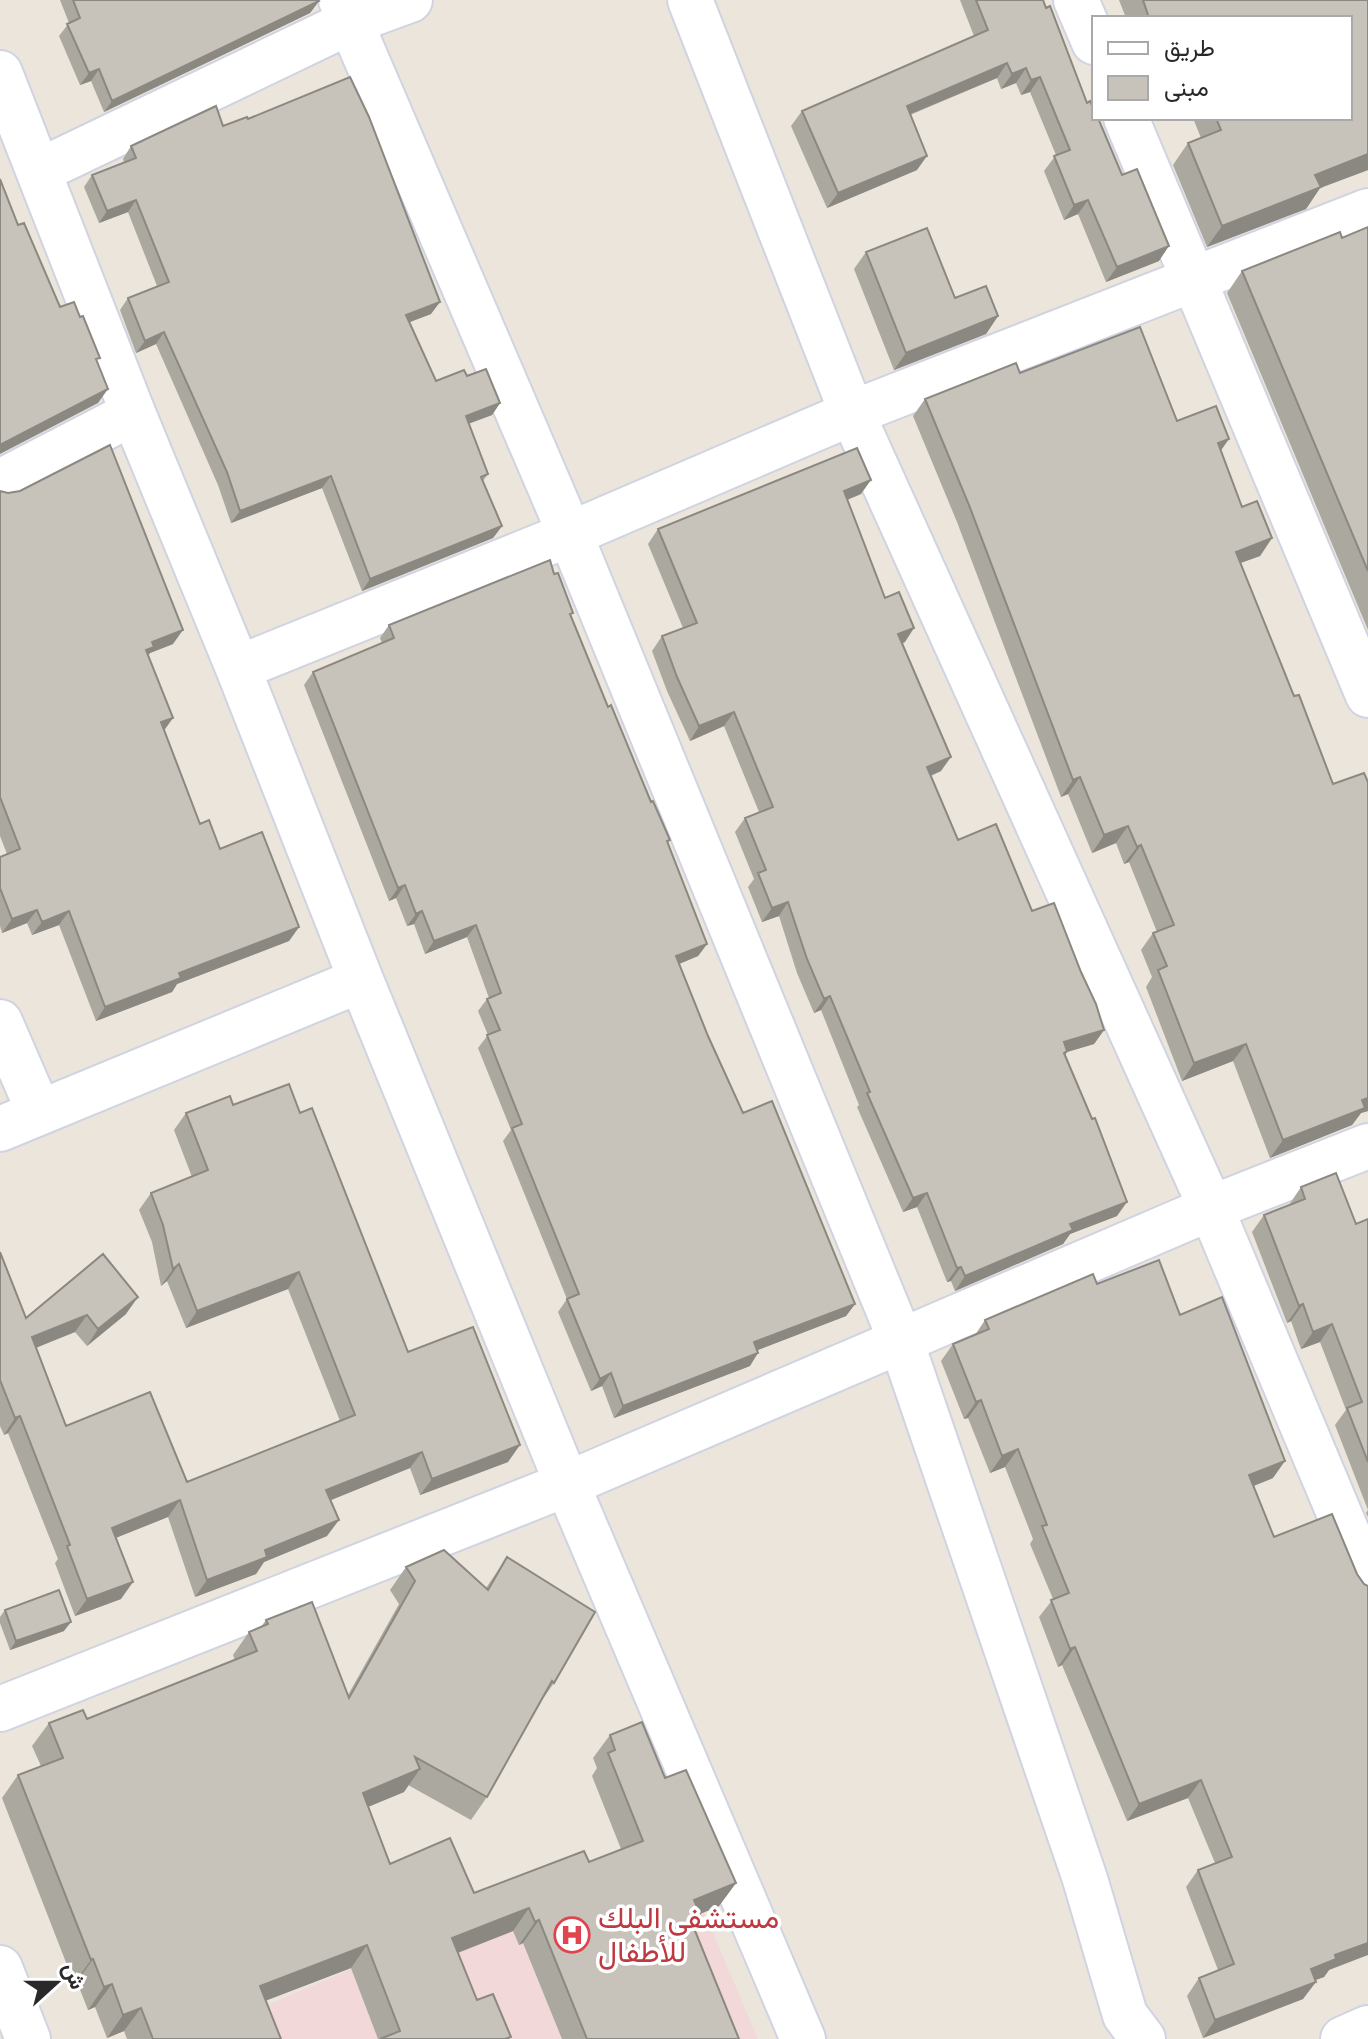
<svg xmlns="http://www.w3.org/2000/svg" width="1368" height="2039" font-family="Signika,Vazirmatn,sans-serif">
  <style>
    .medical { fill: #f2d8d9 }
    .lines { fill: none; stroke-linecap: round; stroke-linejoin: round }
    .minor-casing { stroke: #d0d3e2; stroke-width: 48 }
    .tertiary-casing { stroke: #d0d3e2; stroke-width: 48 }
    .minor { stroke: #fff; stroke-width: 44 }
    .tertiary { stroke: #fff; stroke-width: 44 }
    .wall { fill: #aba8a0 }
    .shaded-wall { fill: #8b8882 }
    .building { fill: #c7c3ba; stroke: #8b8882; stroke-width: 2 }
    .labels { text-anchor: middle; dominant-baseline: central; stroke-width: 7; stroke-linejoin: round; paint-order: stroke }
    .health-label { font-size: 30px; fill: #be3a42; stroke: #fff; text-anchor: start }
  </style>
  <rect width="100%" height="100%" fill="#ebe5db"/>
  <path class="medical" d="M670,1832L758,2039H188Z"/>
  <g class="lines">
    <defs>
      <path id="minor" d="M341,0L570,534L901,1341L1085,1879L1125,2015L1143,2039
        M690,0L852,413L1211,1208L1368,1582
        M1076,0L1094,42
        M0,73L133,413L238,668L361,980L567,1484L803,2039
        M1126,118L1368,695
        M39,171L350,22L410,0
        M0,482L133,413
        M238,668L570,534L852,413L1368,211
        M0,1022L39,1112
        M0,1129L361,980
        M0,1709L567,1484L1211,1208L1368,1146
        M0,1968L28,2039"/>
      <path id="tertiary" d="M1343,2039L1368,2028"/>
    </defs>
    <use href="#minor" class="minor-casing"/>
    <use href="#tertiary" class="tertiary-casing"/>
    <use href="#minor" class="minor"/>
    <use href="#tertiary" class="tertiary"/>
  </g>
  <path class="wall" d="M60,0H318L319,1L310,13L104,112L91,81L80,85L59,36L69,23Z
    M960,0H1043L1087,103L1159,261L1106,282L1078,214L1064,220L1044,171L1056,155L1030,92L1021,95L1016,83L1001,89L997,78L910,115L917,170L827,208L791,126L802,111L974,36Z
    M1119,0H1368V170L1320,188L1306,209L1207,247L1173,165L1188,143L1201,138L1193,118H1350V18H1126Z
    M223,126L431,314L409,322L436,381L467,376L500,403L492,415L468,424L488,474L483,481L502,526L493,538L362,591L322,488L231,523L218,485L156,344L136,353L120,310L128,298L157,286L128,212L99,223L84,187L92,175L124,162L123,159L131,146Z
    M1368,227V630L1227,293L1242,271L1342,238Z
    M866,252L955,298L998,316L986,334L894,370L854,269Z
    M1020,373L1177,421L1221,450L1242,507L1272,538L1260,556L1240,563L1294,696L1333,784L1368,782V1111L1361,1113L1352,1125L1270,1158L1233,1061L1182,1081L1146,987L1152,977L1141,950L1153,933L1157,932L1129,862L1124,864L1116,843L1092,853L1068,794L1061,797L957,522L913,416L925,399Z
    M0,491L173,644L150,653L148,655L164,730L200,824L220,849L299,927L289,941L177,984L172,992L96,1021L59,925L32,935L27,923L2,933L0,926V857L7,854L0,836Z
    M861,494L847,500L885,598L905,642L902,643L941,771L931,776L958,840L1032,911L1104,1030L1094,1044L1067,1052L1065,1055L1117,1216L1070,1234L1063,1244L955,1291L951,1281L947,1282L917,1207L903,1212L857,1107L859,1105L821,1010L814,1013L797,973L779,916L762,922L748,887L754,879L735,832L745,818L759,812L724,726L690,741L667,691L652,651L662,636L683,628L648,544L658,529Z
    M554,574L573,613L570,616L608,707L651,802L670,840L668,843L707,944L698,956L679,964L708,1036L743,1113L855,1304L846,1316L757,1350L750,1366L614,1418L602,1386L591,1391L558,1312L567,1299L503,1141L511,1130L478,1048L488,1035L478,1011L487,999L489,998L467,937L425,954L414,924L407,926L396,898L389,901L304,685L313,672L382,643L380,638L389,625Z
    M233,1105L300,1113L408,1352L508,1462L420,1495L410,1468L330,1500L327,1536L264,1562L256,1574L195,1597L168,1517L116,1538L121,1599L75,1616L55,1563L58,1559L8,1433L4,1435L0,1426V1252L26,1318L126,1314L87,1346L75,1332L36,1347L66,1426L187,1482L340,1421L288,1289L186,1328L167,1281L161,1286L152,1242L139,1210L151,1193L192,1177L174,1130L186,1113Z
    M1301,1187L1356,1224L1368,1219V1517L1366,1513L1368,1510L1335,1425L1346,1410L1320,1342L1301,1349L1291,1321L1287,1323L1252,1232L1264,1215L1289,1205Z
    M1097,1284L1180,1315L1273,1478L1254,1486L1274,1537L1357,1574L1364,1584L1329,1970L1324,1977L1315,1980L1303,1999L1203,2038L1187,1996L1199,1978L1218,1970L1186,1887L1198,1870L1215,1863L1188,1798L1127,1821L1062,1665L1058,1667L1039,1617L1053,1599L1030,1544L1033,1539L1005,1467L990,1473L968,1418L964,1419L941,1361L953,1344L975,1335L985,1320Z
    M507,1557L554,1683L539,1704L487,1797L471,1820L408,1785L404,1792L368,1807L390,1864L474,1893L589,1862L621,1849L592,1776L597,1768L593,1758L610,1735L665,1778L736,1883L719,1906L700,1914L694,1927L739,2039H562L523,1943L519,1945L513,1931L458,1953L477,2000L511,2037L509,2039H378L351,1968L266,2000L281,2039H127L124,2031L107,2038L95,2007L88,2010L77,1982L74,1983L2,1798L18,1775L41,1766L32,1746L49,1723L87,1719L235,1660L233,1655L249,1632L261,1627L266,1620L348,1695L399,1604L390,1590L406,1567L486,1588Z
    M5,1610L64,1631L10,1650L0,1623V1617Z"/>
  <path class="shaded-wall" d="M319,1L310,13L104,112L112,101Z
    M1007,63L997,78L896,120L907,106Z
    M1026,68L1016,83L1001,89L1012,74Z
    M99,69L91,81L80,85L89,73Z
    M1040,77L1030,92L1021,95L1031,80Z
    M1368,154V170L1320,188L1306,209L1207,247L1222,226L1315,175Z
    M927,156L917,170L827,208L838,193Z
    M136,200L128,212L99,223L107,211Z
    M1088,200L1078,214L1064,220L1074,205Z
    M1169,246L1159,261L1106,282L1117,267Z
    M440,302L431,314L397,327L406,315Z
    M998,316L986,334L894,370L906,353Z
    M164,332L156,344L136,353L145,341Z
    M108,389L98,403L0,454V445Z
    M500,403L492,415L457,428L466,416Z
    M1229,439L1217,456L1218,443Z
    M331,476L322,488L231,523L240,511Z
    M871,480L861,494L834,505L844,491Z
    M502,526L493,538L362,591L370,579Z
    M1272,538L1260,556L1224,569L1236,552Z
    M914,628L905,642L888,649L898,634Z
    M183,630L173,644L150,653L144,660L137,663L152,642Z
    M734,712L724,726L690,741L699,726Z
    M173,718L163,732L161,722Z
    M951,757L941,771L917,781L927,767Z
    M1080,777L1068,794L1061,797L1073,780Z
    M1128,826L1116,843L1092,853L1104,835Z
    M1141,845L1129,862L1124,864L1137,847Z
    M405,885L396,898L389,901L398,888Z
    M788,902L779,916L762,922L772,908Z
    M37,910L27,923L2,933L12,919Z
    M69,911L59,925L32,935L42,922Z
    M422,911L414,924L407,926L416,914Z
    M476,925L467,937L425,954L434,941Z
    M299,927L289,941L177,984L172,992L96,1021L105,1007L179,973Z
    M707,944L698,956L667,969L676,956Z
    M830,996L821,1010L814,1013L824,999Z
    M1104,1030L1094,1044L1067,1052L1058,1065L1064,1042Z
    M1246,1044L1233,1061L1182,1081L1194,1063Z
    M1368,1098V1111L1361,1113L1352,1125L1270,1158L1283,1140Z
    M927,1193L917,1207L903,1212L913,1198Z
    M1127,1202L1117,1216L1070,1234L1063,1244L955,1291L965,1276L1070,1224Z
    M179,1264L167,1281L161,1286L173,1269Z
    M961,1267L951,1281L947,1282L957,1268Z
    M299,1272L288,1289L186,1328L197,1311Z
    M138,1297L126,1314L87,1346L98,1329Z
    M855,1304L846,1316L745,1355L754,1342Z
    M1303,1304L1291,1321L1287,1323L1299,1306Z
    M87,1315L75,1332L21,1354L32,1337Z
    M1332,1324L1320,1342L1301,1349L1313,1332Z
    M758,1353L750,1366L614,1418L623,1406Z
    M611,1373L602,1386L591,1391L600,1379Z
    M981,1400L968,1418L964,1419L976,1402Z
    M20,1416L8,1433L4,1435L15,1418Z
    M520,1445L508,1462L420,1495L432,1479Z
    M1018,1449L1005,1467L990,1473L1002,1456Z
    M422,1452L410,1468L314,1507L326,1490Z
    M1285,1461L1273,1478L1237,1492L1249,1475Z
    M180,1500L168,1517L100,1544L112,1528Z
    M339,1520L327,1536L264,1562L256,1574L195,1597L207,1580L265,1550Z
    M133,1582L121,1599L75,1616L87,1599Z
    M71,1622L64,1631L10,1650L16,1641Z
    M1075,1647L1062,1665L1058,1667L1070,1649Z
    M420,1769L404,1792L346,1816L363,1793Z
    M1201,1780L1188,1798L1127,1821L1139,1804Z
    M736,1883L719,1906L678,1923L694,1900Z
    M529,1908L513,1931L436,1961L452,1938Z
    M701,1917L685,1940L691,1921Z
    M539,1920L523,1943L519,1945L535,1922Z
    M1368,1943V1955L1329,1970L1324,1977L1299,1986L1311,1969L1335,1955Z
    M367,1945L351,1968L244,2009L260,1986Z
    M93,1959L77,1982L74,1983L91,1960Z
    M1316,1982L1303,1999L1203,2038L1215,2020Z
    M112,1984L95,2007L88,2010L104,1987Z
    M141,2008L124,2031L107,2038L123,2015Z"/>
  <path class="building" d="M73,0H318L319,1L112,101L99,69L89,73L67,24L80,18Z
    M976,0H1043L1046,8L1050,6L1087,103L1090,101L1094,110V118H1098L1122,175L1137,169L1169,246L1117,267L1088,200L1074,205L1054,156L1070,150L1040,77L1031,80L1026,68L1012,74L1007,63L907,106L927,156L838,193L802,111L988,30Z
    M1143,0H1368V154L1315,175L1321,187L1222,226L1188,143L1221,130L1216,118H1350V18H1149Z
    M350,77L369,117L440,302L406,315L436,381L464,370L467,376L486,369L500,403L466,416L488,474L481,477L502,526L370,579L331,476L240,511L227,472L164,332L145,341L128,298L169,282L136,200L107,211L92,175L136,158L131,146L216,106L223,126L247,117L248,119Z
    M0,179L18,225L24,223L60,307L74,302L80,317L83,316L100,358L96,359L108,389L0,445Z
    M1368,227V571L1242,271L1340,232L1342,238Z
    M927,228L955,298L986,286L998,316L906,353L866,252Z
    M1140,327L1177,421L1216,406L1229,439L1218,443L1242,507L1257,501L1272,538L1236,552L1294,696L1299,695L1333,784L1364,773L1368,782V1098L1362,1100L1365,1108L1283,1140L1246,1044L1194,1063L1158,970L1167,966L1153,933L1174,925L1141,845L1137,847L1128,826L1104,835L1080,777L1073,780L969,505L925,399L1016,363L1020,373Z
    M110,445L183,630L152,642L154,647L146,650L173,718L161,722L200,824L209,820L220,849L262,832L299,927L179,973L181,978L105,1007L69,911L42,922L37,910L12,919L0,888V857L20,849L0,797V491L8,493L20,491Z
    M857,448L871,480L844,491L885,598L899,592L914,628L898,634L951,757L927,767L958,840L996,824L1032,911L1054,903L1081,972L1096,1004L1104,1030L1064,1042L1067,1051L1064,1053L1092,1119L1095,1118L1127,1202L1070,1224L1073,1230L965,1276L961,1267L957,1268L927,1193L913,1198L867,1093L870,1092L830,996L824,999L807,959L788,902L772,908L758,873L766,870L745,818L773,807L734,712L699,726L677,677L662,636L697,623L658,529Z
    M550,560L554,574L558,573L573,613L570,614L608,707L611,705L651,802L653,801L670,840L667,841L707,944L676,956L708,1036L743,1113L772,1101L855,1304L754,1342L758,1353L623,1406L611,1373L600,1379L567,1299L579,1294L512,1128L522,1124L487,1035L500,1030L487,999L501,993L476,925L434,941L422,911L416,914L405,885L398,888L313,672L394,638L389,625Z
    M289,1084L300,1113L312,1108L408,1352L473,1327L520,1445L432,1479L422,1452L326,1490L339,1520L265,1550L267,1557L207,1580L180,1500L112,1528L133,1582L87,1599L67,1546L70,1545L20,1416L15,1418L0,1380V1252L26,1318L103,1254L138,1297L98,1329L87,1315L32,1337L66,1426L150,1392L187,1482L355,1415L299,1272L197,1311L179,1264L173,1269L163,1225L151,1193L208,1170L186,1113L230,1096L233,1105Z
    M1336,1173L1356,1224L1368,1219V1462L1347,1408L1362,1402L1332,1324L1313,1332L1303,1304L1299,1306L1264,1215L1305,1199L1301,1187Z
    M1159,1260L1180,1315L1222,1297L1285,1461L1249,1475L1274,1537L1332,1514L1357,1574L1364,1584L1368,1586V1943L1335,1955L1336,1959L1311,1969L1316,1982L1215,2020L1199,1978L1234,1964L1198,1870L1232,1857L1201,1780L1139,1804L1075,1647L1070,1649L1051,1600L1069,1593L1042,1526L1047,1525L1018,1449L1002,1456L981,1400L976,1402L953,1344L989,1329L985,1320L1093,1274L1097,1284Z
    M444,1550L488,1590L507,1557L595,1612L554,1683L552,1681L487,1797L415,1757L420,1769L363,1793L390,1864L450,1838L474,1893L584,1851L589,1862L643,1841L608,1753L615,1750L610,1735L642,1722L665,1778L686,1770L736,1883L694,1900L701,1917L691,1921L739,2039H587L539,1920L535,1922L529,1908L452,1938L477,2000L493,1994L511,2037L505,2039H380L400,2031L367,1945L260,1986L281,2039H153L141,2008L123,2015L112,1984L104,1987L93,1959L91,1960L18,1775L63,1758L49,1723L83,1710L87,1719L257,1651L249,1632L268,1624L266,1620L312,1602L349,1698L415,1581L406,1567Z
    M59,1590L71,1622L16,1641L5,1610Z"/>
  <defs>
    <symbol id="hospital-ring" viewBox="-11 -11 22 22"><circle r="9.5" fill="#fff" stroke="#e0444e" stroke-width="1.5"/><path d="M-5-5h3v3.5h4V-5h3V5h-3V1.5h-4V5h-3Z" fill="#e0444e"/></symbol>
  </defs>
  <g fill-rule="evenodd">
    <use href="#hospital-ring" x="552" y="1915" width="40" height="40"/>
  </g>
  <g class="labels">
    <g class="health-label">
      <text x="598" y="1918">مستشفى البلك<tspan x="598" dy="34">للأطفال</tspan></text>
    </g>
  </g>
  <rect x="1092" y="16" width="260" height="104" fill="#ffffff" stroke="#a9a9a9" stroke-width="2"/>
  <rect x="1108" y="42" width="40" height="12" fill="#ffffff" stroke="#a9a9a9" stroke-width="2"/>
  <text x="1164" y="56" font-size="24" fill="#292929">طريق</text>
  <rect x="1108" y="76" width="40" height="24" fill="#c7c3ba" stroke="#a9a9a9" stroke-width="2"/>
  <text x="1164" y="96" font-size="24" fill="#292929">مبنى</text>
  <g transform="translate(56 1983) rotate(69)" stroke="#ffffff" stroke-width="6" paint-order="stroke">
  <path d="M0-6L14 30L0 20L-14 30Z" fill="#292929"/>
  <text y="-12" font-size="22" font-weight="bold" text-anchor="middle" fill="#292929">ش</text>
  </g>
</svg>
